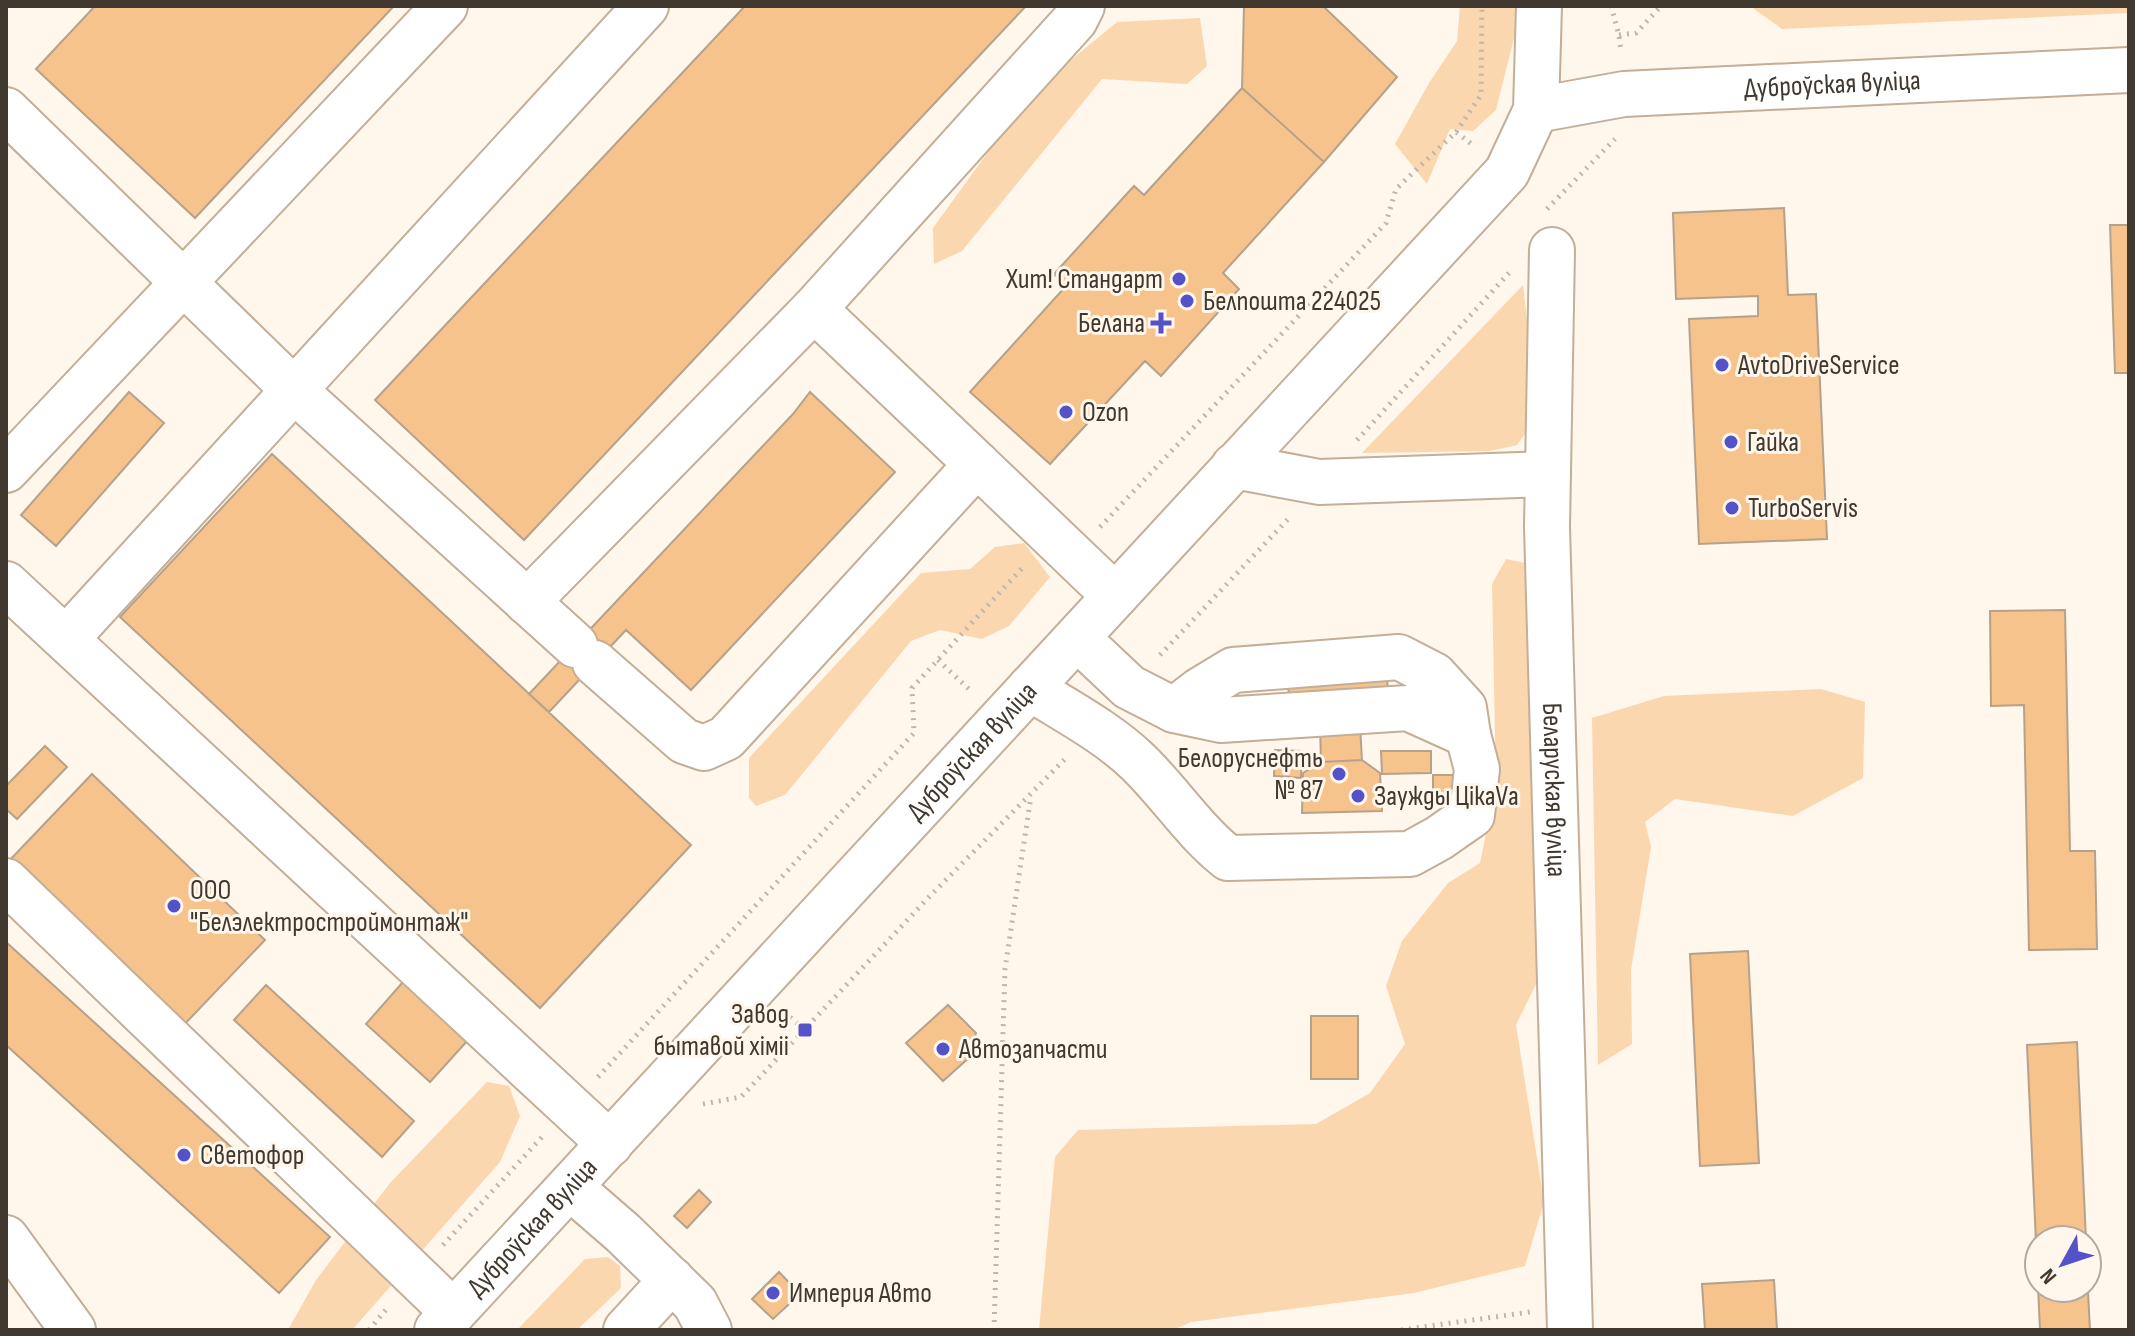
<svg xmlns="http://www.w3.org/2000/svg" width="2135" height="1336" font-family="'Sofia Sans Condensed',sans-serif">
  <style>
    .green { fill: #fbd7b0 }
    .building { fill: #f6c38c; stroke: #b6a18b; stroke-width: 2 }
    .lines { fill: none; stroke-linecap: round; stroke-linejoin: round }
    .minor-casing { stroke: #c3ae97; stroke-width: 48 }
    .major-casing { stroke: #c3ae97; stroke-width: 48 }
    .path { stroke: #bfb6ac; stroke-width: 5; stroke-dasharray: 2 6; stroke-linecap: butt }
    .minor { stroke: #fff; stroke-width: 44 }
    .major { stroke: #fff; stroke-width: 44 }
    .poi-dot { fill: #5352c9; stroke: #fff6ec; stroke-width: 3 }
    .labels { text-anchor: middle; dominant-baseline: central; stroke-width: 6; stroke-linejoin: round; paint-order: stroke }
    .street-label { font-size: 28px; fill: #41382f; stroke: #fff6ec }
    .poi-label { font-size: 28px; fill: #41382f; stroke: #fff6ec; text-anchor: start }
  </style>
  <rect width="100%" height="100%" fill="#fff6ec"/>
  <path class="green" d="M1460,6H1522L1496,110L1473,131L1450,129L1427,184L1395,144L1429,83L1457,41Z
    M1750,6H2129V13L1782,29Z
    M1200,18L1207,66L1187,84L1102,79L962,251L934,264L933,228L1030,94L1117,22Z
    M1523,285L1530,345V427L1517,445L1490,451L1362,453Z
    M1024,543L1050,577L1009,626L982,639L940,630L911,641L785,795L756,806L749,798V758L921,573L970,569L995,547Z
    M1506,559L1530,564L1541,974L1516,1025L1544,1202L1525,1266L1414,1293L1191,1322L1173,1330H1039L1055,1157L1078,1130L1316,1124L1370,1093L1405,1044L1386,986L1402,941L1448,883L1480,863L1496,785L1492,584Z
    M1821,689L1865,702L1863,778L1793,816L1675,799L1645,822L1651,847L1631,970L1632,1044L1598,1065L1592,718L1664,696Z
    M487,1082L509,1086L520,1116L500,1162L352,1330H288L316,1280L390,1183Z
    M608,1257L620,1266L621,1288L577,1330H517L585,1259Z"/>
  <path class="building" d="M95,6H394L195,218L36,69Z
    M745,6H1026L524,540L375,400Z
    M1244,6H1323L1397,77L1324,162L1242,88Z
    M1242,88L1324,162L1223,273L1239,289L1161,376L1145,361L1050,464L970,392L1066,286L1054,274L1134,186L1144,195Z
    M1784,208L1788,295L1816,294L1827,539L1699,544L1689,319L1758,316V296L1676,299L1673,213Z
    M2110,225H2129V373H2115Z
    M129,392L164,423L56,546L21,515Z
    M810,392L895,472L691,690L626,630L549,712L529,694L793,414Z
    M272,454L691,845L540,1008L120,617Z
    M2065,610L2070,851H2095L2097,949L2029,950L2024,705L1991,706L1990,611Z
    M1387,673L1389,724L1360,725L1362,760L1321,762L1320,725L1290,726L1288,677Z
    M45,746L67,767L17,819L6,809V786Z
    M1275,750L1302,751L1301,778L1274,776Z
    M1381,751H1431V773L1382,774Z
    M1362,760L1380,773L1382,811L1302,813L1303,773L1321,762Z
    M92,774L265,940L179,1030L6,864Z
    M1433,775H1453L1454,803L1433,804Z
    M6,942L330,1237L279,1293L6,1045Z
    M1748,951L1759,1163L1700,1166L1690,954Z
    M403,982L468,1040L430,1082L366,1024Z
    M266,985L414,1121L382,1157L234,1020Z
    M948,1005L976,1033L971,1056L943,1081L906,1043Z
    M1311,1016H1358V1079H1311Z
    M2077,1042L2086,1240H2039V1288H2087V1272L2090,1330H2040L2027,1045Z
    M699,1190L711,1202L687,1228L674,1216Z
    M779,1272L800,1294L773,1319L752,1299Z
    M1774,1280L1777,1330H1705L1702,1284Z"/>
  <g class="lines">
    <defs>
      <g id="minor">
        <path d="M6,110L295,391L575,645"/>
        <path id="s1" d="M1536,110L1624,94L2129,70"/>
        <path id="s2" d="M1552,250L1547,527L1570,1330"/>
        <path d="M977,464L1115,596"/>
        <path d="M1234,466L1319,482L1548,474"/>
        <path d="M6,470L445,6"/>
        <path d="M6,584L610,1144"/>
        <path d="M527,602L814,309L1075,20L1082,6"/>
        <path d="M66,639L646,6"/>
        <path d="M595,663L684,741L704,748L726,738L977,464L814,309"/>
        <path d="M1030,688C1066,711 1107,732 1138,762C1170,793 1193,830 1228,858L1410,854L1439,838L1472,815L1477,769L1468,735L1408,708L1221,720L1174,710L1129,687L1077,638"/>
        <path d="M1174,710L1200,690L1233,670L1399,657L1434,675L1464,708L1468,735"/>
        <path d="M6,881L453,1312"/>
        <path d="M570,1187L623,1233L695,1303L709,1330"/>
        <path d="M6,1238L73,1330"/>
        <path d="M626,1330L672,1280"/>
      </g>
      <g id="major">
        <path id="s3" d="M437,1330L1507,172L1536,110L1539,6"/>
      </g>
    </defs>
    <use href="#minor" class="minor-casing"/>
    <use href="#major" class="major-casing"/>
    <path class="path" d="M1611,6L1619,35L1621,52
      M1619,35L1636,33L1661,6
      M1456,132L1481,95L1482,6
      M1547,209L1615,139
      M1357,440L1509,273
      M1100,527L1386,223L1396,189L1456,132L1474,146
      M1160,655L1290,517
      M938,660L972,692
      M784,1012L805,1030
      M598,1077L914,733L912,688L1024,566
      M703,1104L741,1097L929,897L1067,757
      M443,1245L542,1137
      M369,1330L389,1306
      M994,1330L1005,969L1031,796
      M1401,1330L1530,1312"/>
    <use href="#minor" class="minor"/>
    <use href="#major" class="major"/>
  </g>
  <g class="poi-dot">
    <circle cx="1179" cy="279" r="8"/>
    <circle cx="1187" cy="301" r="8"/>
    <path d="M1157 311h8v8h8v8h-8v8h-8v-8h-8v-8h8z"/>
    <circle cx="1722" cy="365" r="8"/>
    <circle cx="1066" cy="412" r="8"/>
    <circle cx="1731" cy="442" r="8"/>
    <circle cx="1732" cy="508" r="8"/>
    <circle cx="1339" cy="774" r="8"/>
    <circle cx="1358" cy="796" r="8"/>
    <circle cx="174" cy="906" r="8"/>
    <rect x="797" y="1022" width="16" height="16" rx="4"/>
    <circle cx="943" cy="1049" r="8"/>
    <circle cx="184" cy="1155" r="8"/>
    <circle cx="773" cy="1293" r="8"/>
  </g>
  <g class="labels">
    <g class="street-label">
      <text stroke="none"><textPath href="#s1" startOffset="298">Дуброўская вуліца</textPath></text>
      <text stroke="none"><textPath href="#s3" startOffset="788">Дуброўская вуліца</textPath></text>
      <text stroke="none"><textPath href="#s2" startOffset="540">Беларуская вуліца</textPath></text>
      <text stroke="none"><textPath href="#s3" startOffset="140">Дуброўская вуліца</textPath></text>
    </g>
    <g class="poi-label">
      <text x="1163" y="279" text-anchor="end">Хит! Стандарт</text>
      <text x="1203" y="301">Белпошта 224025</text>
      <text x="1145" y="323" text-anchor="end">Белана</text>
      <text x="1738" y="365">AvtoDriveService</text>
      <text x="1082" y="412">Ozon</text>
      <text x="1747" y="442">Гайка</text>
      <text x="1748" y="508">TurboServis</text>
      <text x="1323" y="758" text-anchor="end">Белоруснефть<tspan x="1323" dy="32">№ 87</tspan></text>
      <text x="1374" y="796">Заужды ЦікаVа</text>
      <text x="190" y="890">ООО<tspan x="190" dy="32">"Белэлектростроймонтаж"</tspan></text>
      <text x="789" y="1014" text-anchor="end">Завод<tspan x="789" dy="32">бытавой хіміі</tspan></text>
      <text x="959" y="1049">Автозапчасти</text>
      <text x="200" y="1155">Светофор</text>
      <text x="789" y="1293">Империя Авто</text>
    </g>
  </g>
  <rect width="2135" height="1336" fill="none" stroke="#41382f" stroke-width="16"/>
  <g transform="translate(2063 1264) rotate(230)"><circle r="38" fill="#fff6ec" stroke="#b3aaa0" stroke-width="2"/>
  <path d="M0-6L14 30L0 20L-14 30Z" fill="#5352c9"/>
  <text y="-12" font-size="22" font-weight="bold" text-anchor="middle" fill="#41382f">N</text>
  </g>
</svg>
